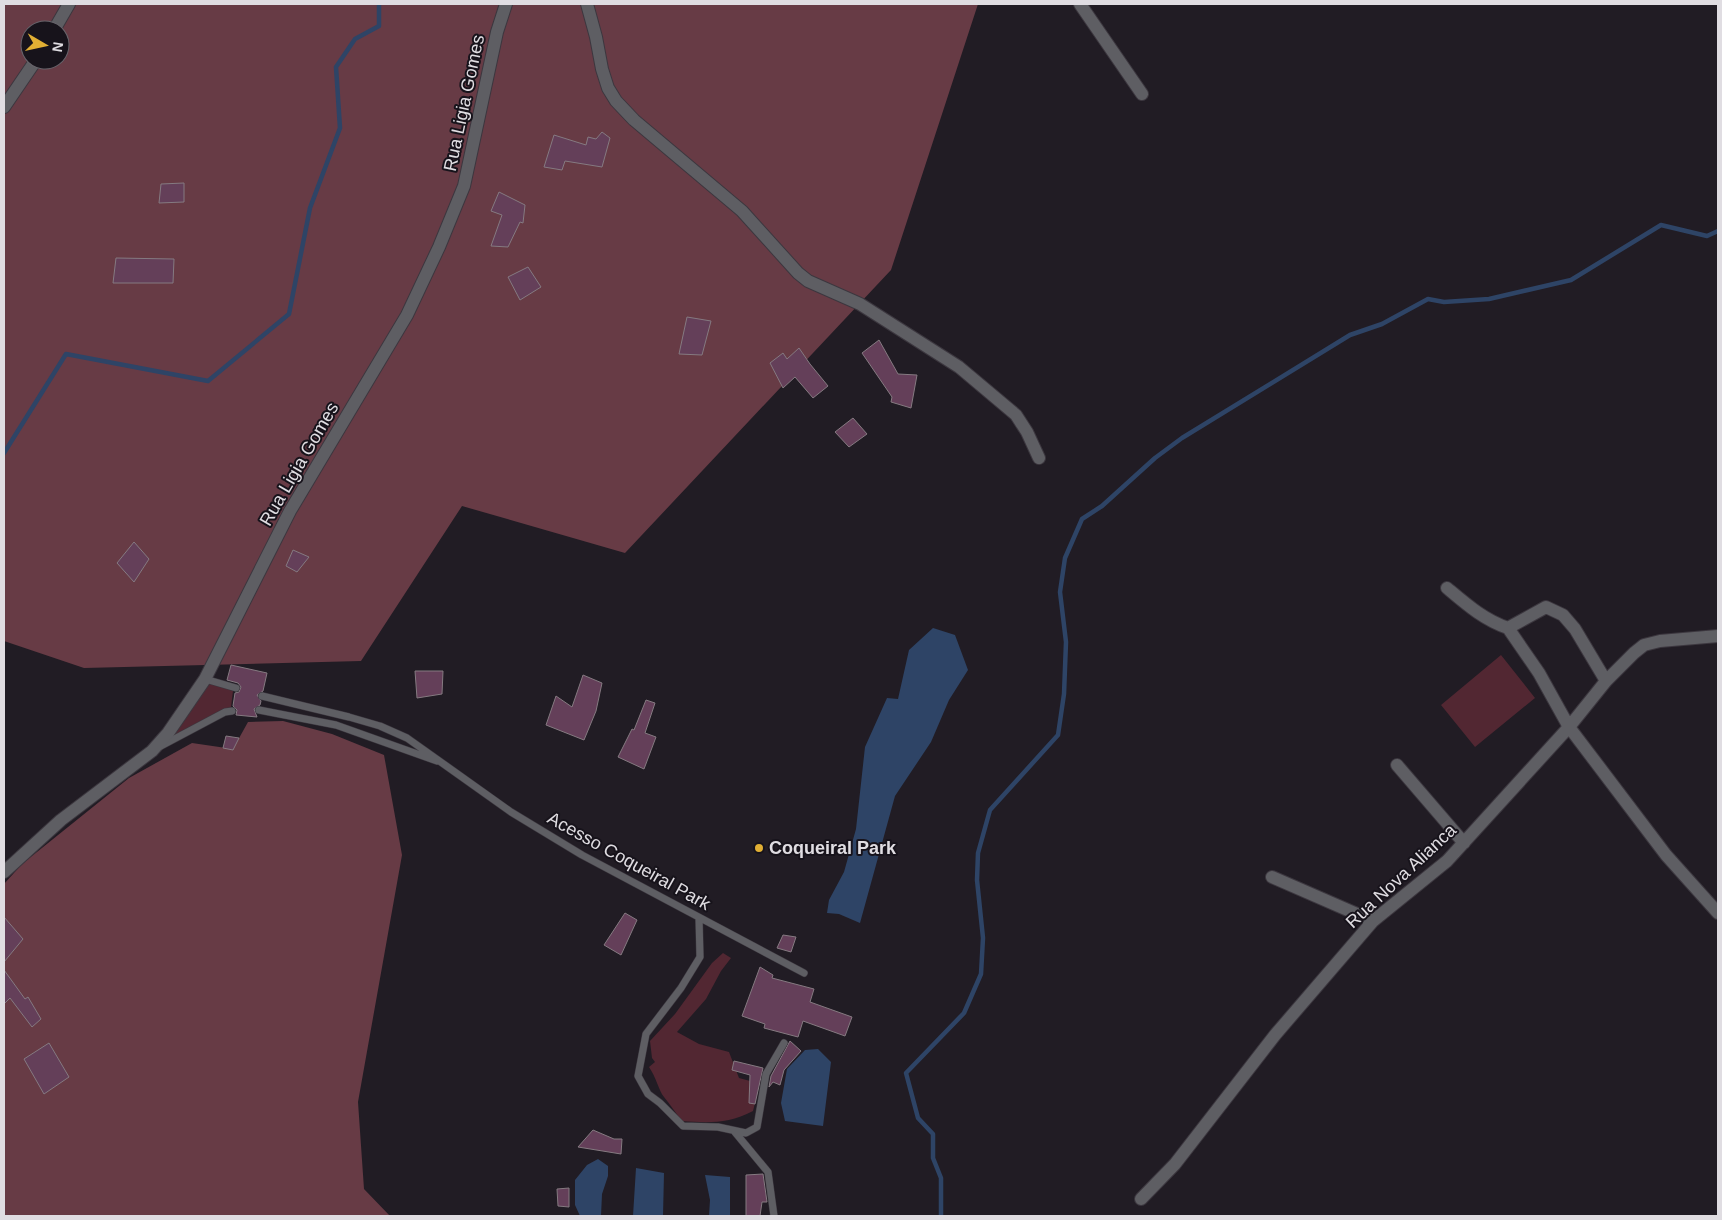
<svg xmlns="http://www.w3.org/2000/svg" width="1722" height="1220" font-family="Helvetica,sans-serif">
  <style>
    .green { fill: #522732 }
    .forest { fill: #673b45; fill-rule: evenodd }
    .water { fill: #2e4466 }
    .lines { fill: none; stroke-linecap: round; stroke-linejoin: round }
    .stream { stroke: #2e4466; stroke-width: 4.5 }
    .building { fill: #643f59; stroke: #857a81 }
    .service-casing { stroke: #3c373f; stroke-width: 8 }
    .minor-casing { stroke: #3c373f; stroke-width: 14 }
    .tertiary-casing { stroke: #3c373f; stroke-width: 14 }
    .service { stroke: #5e5e63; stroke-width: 7 }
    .minor { stroke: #5e5e63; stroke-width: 12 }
    .tertiary { stroke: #5e5e63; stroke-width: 12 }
    .poi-dot { fill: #e1af34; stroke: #17131b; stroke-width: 2 }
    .labels { text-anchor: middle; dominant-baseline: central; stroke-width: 4; stroke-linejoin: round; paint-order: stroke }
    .street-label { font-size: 18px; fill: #e0dde2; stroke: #17131b }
    .poi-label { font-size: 18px; font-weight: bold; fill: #e0dde2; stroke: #17131b; text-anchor: start }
  </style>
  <rect width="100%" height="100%" fill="#211c24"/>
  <path class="green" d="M1501,655L1535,698L1475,747L1441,705Z
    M205,679L233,691L231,707L152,751Z
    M723,953L731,958L721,971L706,999L677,1032L699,1044L729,1052L739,1078L750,1081L756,1099L753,1111C728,1124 708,1123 681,1121C676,1112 670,1105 664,1097C659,1091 656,1077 649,1067L655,1062L652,1058L650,1041L675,1014L712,963Z"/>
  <path class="forest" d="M4,4H978L891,270L625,553L462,506L361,661L84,668L4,641ZM30,30H60V60H30Z
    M283,721L332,734L384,755L402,855L358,1102L364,1189L390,1216H4V884L22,864L129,778L192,743L233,749L248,722Z"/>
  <path class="water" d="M933,628L955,635L968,670L949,700L931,742L895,796L860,923L839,914L827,913L829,900L844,872L856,829L865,747L887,698L898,699L909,650Z
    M818,1049L831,1062L823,1126L785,1121L781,1103L787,1069L805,1050Z
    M598,1159L608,1166V1176L602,1194L601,1216H580L575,1205V1180L587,1165Z
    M636,1168L664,1173L663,1216H633Z
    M705,1175L730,1177V1216H709L710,1200Z"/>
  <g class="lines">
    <path class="stream" d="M4,453L66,354L208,381L289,314L310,208L340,128L336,67L355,39L379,26V4
      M941,1216V1178L933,1158V1134L918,1118L906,1073L964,1013L981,974L983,938L977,880L978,853L990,810L1058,735L1064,694L1066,642L1060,592L1065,558L1082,519L1102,506L1155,458L1182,438L1350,335L1382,324L1428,299L1444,302L1489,299L1571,280L1661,225L1707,236L1718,231"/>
  </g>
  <path class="building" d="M602,132L610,138L602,167L565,161L562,170L544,167L554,135L586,145L588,137L596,139Z
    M184,183V202L159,203L161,184Z
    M499,192L525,205L523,223L520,222L508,247L491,246L502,215L491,211Z
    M116,258L174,259L173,283H113Z
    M528,267L541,287L520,300L508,277Z
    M687,317L711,321L702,355L679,354Z
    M879,340L898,374L917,375L911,408L891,402L892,397L862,353Z
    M799,348L810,364L828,386L813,398L795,377L783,388L770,363L783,353L787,359Z
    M853,418L867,434L849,447L835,432Z
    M134,542L149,559L134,582L117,563Z
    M293,550L309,557L297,572L286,566Z
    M231,665L267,673L263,691L257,695L261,701L260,705L254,709L257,717L236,715L237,710L233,706L235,693L239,692L241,687L238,683L227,680Z
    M415,671H443L442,694L417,698Z
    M583,675L602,683L596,711L584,740L546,725L556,696L572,707Z
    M646,700L655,703L645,733L656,737L644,769L618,757L632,729L634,730Z
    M226,736L239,738L233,750L223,748Z
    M625,913L637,920L621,955L604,945Z
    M4,917L23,939L4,962Z
    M783,935L796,937L791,952L777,948Z
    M760,967L773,975L772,978L814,989L810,1002L852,1017L845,1036L803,1021L798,1037L764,1028L765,1024L742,1016Z
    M4,970L25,999L28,997L41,1019L32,1027L10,998L4,1004Z
    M790,1041L801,1051L784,1070L780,1085L773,1082L769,1087L771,1076Z
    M49,1043L69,1077L44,1094L24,1059Z
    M734,1061L763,1068L755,1104L749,1103L750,1075L732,1070Z
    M593,1130L614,1139H622L621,1154L578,1147Z
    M763,1174L767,1202H762L760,1216H746V1175Z
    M569,1188V1207L558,1206L557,1189Z"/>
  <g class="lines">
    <defs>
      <path id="service" d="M205,679L236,688
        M262,696L349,717L380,726L407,738L511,812L582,855L804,973
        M259,710L336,725L437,761
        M161,746L225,712L232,711
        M699,918L700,957L681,988L646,1034L638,1076L648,1094L660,1103L683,1126L718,1127L746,1133L757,1127L766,1074L784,1043
        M734,1131L768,1172L774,1216"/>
      <path id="minor" d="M587,4L596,37L602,69L608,88L616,101L634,120L742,211L798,273L808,281L860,304L959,367L1016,415L1027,432L1039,458
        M1080,4L1142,94
        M54,30L69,4
        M4,107L36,60
        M1447,588C1466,604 1484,620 1508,628L1546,607L1563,615L1575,629L1606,681
        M1508,628L1539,673L1569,727L1666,855L1718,913
        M1397,765L1464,843
        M1272,877L1373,921
        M1141,1199L1175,1164L1275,1035L1373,921L1447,861L1569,727L1606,681L1634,653L1644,645L1660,641L1718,636"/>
      <path id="tertiary" d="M4,872L61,820L152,751L168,733L205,679L290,511L407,315L439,247L464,186L497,32L506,4"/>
    </defs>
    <use href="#service" class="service-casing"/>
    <use href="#minor" class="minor-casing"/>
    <use href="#tertiary" class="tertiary-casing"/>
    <use href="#service" class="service"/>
    <use href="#minor" class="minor"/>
    <use href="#tertiary" class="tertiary"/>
  </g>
  <circle class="poi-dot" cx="759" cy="848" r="5"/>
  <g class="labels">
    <g class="street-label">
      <text transform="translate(464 103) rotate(-78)">Rua Ligia Gomes</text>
      <text transform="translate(299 464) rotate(-60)">Rua Ligia Gomes</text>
      <text transform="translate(629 861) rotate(29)">Acesso Coqueiral Park</text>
      <text transform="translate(1401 876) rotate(-43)">Rua Nova Alianca</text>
    </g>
    <g class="poi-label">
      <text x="769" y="848">Coqueiral Park</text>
    </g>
  </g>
  <rect width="1722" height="1220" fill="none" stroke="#e0dde2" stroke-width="10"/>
  <g transform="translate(45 45) rotate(99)"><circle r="24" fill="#17131b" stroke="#67646b"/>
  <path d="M0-4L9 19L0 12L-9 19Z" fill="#e1af34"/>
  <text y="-8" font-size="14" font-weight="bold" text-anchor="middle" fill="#e0dde2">N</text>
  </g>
</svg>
